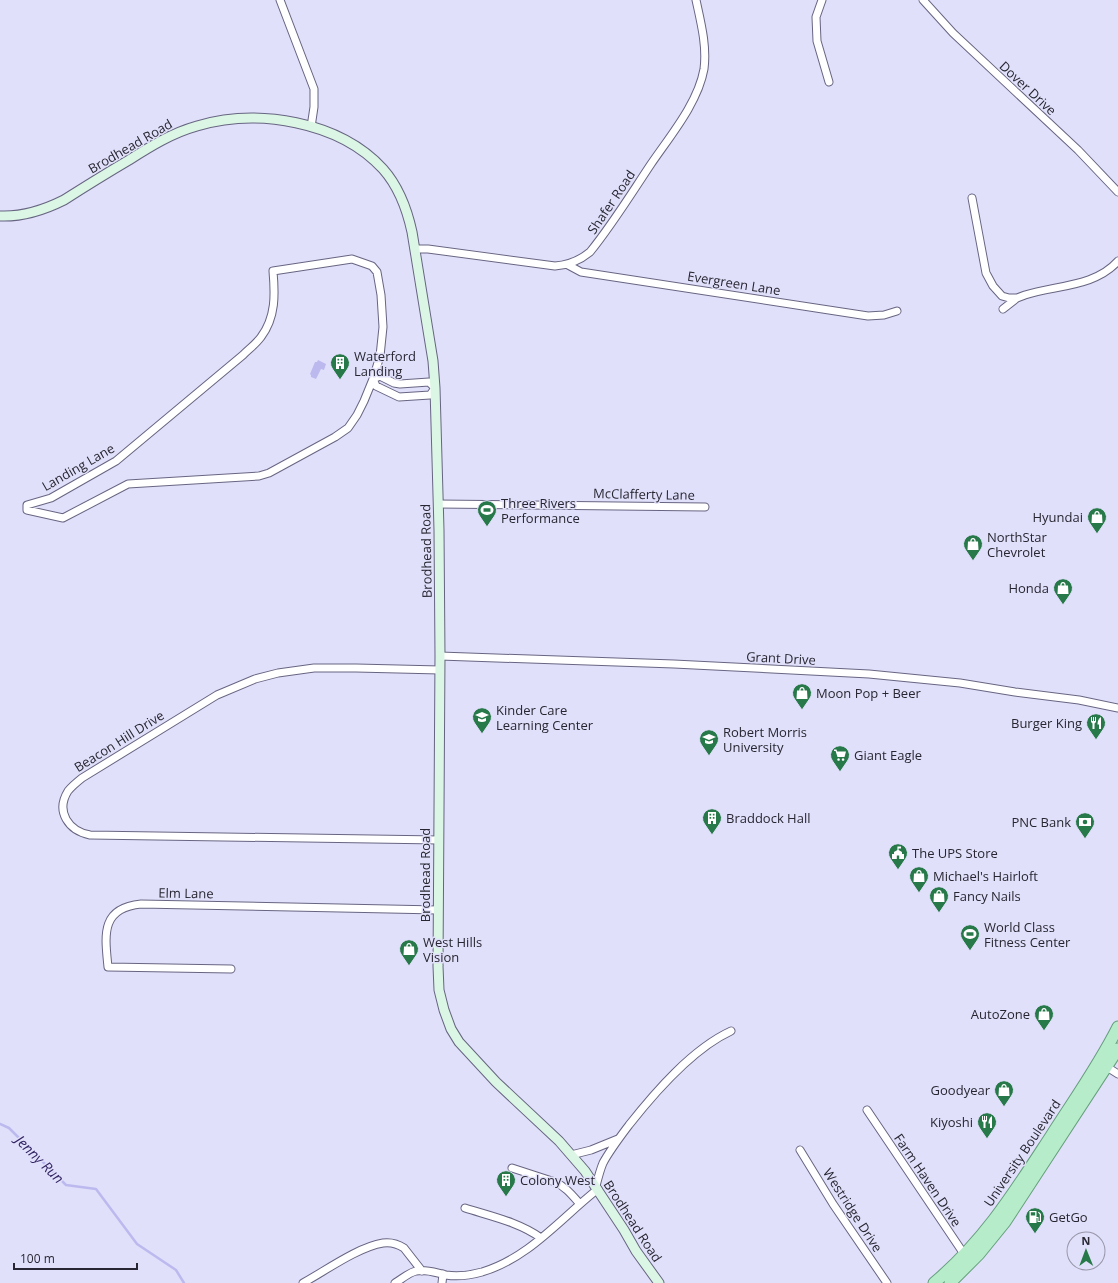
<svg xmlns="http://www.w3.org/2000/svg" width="1118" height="1283" font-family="'Open Sans',sans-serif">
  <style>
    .water { fill: #bcb9ef }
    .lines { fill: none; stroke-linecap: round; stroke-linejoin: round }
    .stream { stroke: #bcb9ef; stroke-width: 2.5 }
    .minor-casing { stroke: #676582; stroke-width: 9 }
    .secondary-casing { stroke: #676582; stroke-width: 11 }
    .primary-casing { stroke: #659f7d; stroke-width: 13 }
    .minor { stroke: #fff; stroke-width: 7 }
    .secondary { stroke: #dbf6e4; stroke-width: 9 }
    .primary { stroke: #b6ecca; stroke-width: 11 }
    .labels { text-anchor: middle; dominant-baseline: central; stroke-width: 3; stroke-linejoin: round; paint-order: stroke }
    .street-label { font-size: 13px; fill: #272632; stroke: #e1e0fa }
    .poi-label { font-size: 13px; fill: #272632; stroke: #e1e0fa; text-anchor: start }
    .water-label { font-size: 14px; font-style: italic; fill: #322564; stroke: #e1e0fa }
  </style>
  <rect width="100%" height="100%" fill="#e1e0fa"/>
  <path class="water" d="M318,360L326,364L324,370L321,369L316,379L311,377V375L310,374L315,362H317Z"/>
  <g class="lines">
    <path class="stream" d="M0,1124L9,1128L66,1185L96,1189L137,1244L176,1270L184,1283"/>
    <defs>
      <path id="minor" d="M280,0L314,89V107L311,127
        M822,0L816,17L817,41L829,82
        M923,0L953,33L1078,150L1118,192
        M972,198L986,273L993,286L1002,296L1009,298H1017
        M415,249H428L555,266C569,265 579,261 590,252C612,225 631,194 651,164C670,136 698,103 704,69C707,46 701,23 696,0
        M568,265L581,272L868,316L884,315L897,311
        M1003,309L1017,298L1025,295C1056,285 1095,287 1118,261
        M373,379L380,356L383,327L381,295L377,272L372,266L352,259L273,271C275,294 276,317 261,337C256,344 249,349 243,355L116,461L51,498L27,505V510L63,518L128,484L259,476L269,473L335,437L348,428L357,415L364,401L373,379L380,376L394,383L400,384L429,382L435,388L430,395L399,397L376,386L373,379
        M438,504L705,507
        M440,656L674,664L869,674L960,683L1015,692L1079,700L1118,708
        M439,840L90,835C69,831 55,812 68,791C72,786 77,782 82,778L217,695L255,679L278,673L314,668H356L440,670
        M231,969L108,967C105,936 100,908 141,904L438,910
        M1107,1067L1118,1074
        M867,1110L966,1257
        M800,1150L833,1204L887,1283
        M571,1155L591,1150L618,1139
        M512,1168L555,1182C566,1187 572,1195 580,1204
        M596,1186C598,1178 600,1170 603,1163C610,1150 620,1137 629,1125C655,1092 692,1049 731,1031
        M465,1208C490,1216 519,1222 541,1238
        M303,1283C325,1271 358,1247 383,1243C391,1242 398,1244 404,1248L422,1271
        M395,1283C402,1279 408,1273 416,1271C427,1269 436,1273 446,1275C458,1277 471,1275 482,1272C529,1258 561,1218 598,1189
        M442,1283L443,1274"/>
      <path id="secondary" d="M0,216C23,217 44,210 64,200C86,186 107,173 129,160C151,146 172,133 197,126C257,108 339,121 383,169C399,187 407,209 412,232L433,361L435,388L439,530L440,656L438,966L439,990L444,1010L451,1029L459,1042L496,1082L559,1141L585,1171L624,1230L636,1251L659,1283"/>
      <path id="primary" d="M934,1283C985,1240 1015,1191 1051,1136C1074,1100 1099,1065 1118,1027
        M950,1283L979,1254L1005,1222L1118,1049"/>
    </defs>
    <use href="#minor" class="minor-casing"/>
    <use href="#secondary" class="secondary-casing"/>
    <use href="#primary" class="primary-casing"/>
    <use href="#minor" class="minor"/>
    <use href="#secondary" class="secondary"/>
    <use href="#primary" class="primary"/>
  </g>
  <defs>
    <symbol id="building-pin" viewBox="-11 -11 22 30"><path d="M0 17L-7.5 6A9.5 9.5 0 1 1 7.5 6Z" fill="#27794a" stroke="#e1e0fa"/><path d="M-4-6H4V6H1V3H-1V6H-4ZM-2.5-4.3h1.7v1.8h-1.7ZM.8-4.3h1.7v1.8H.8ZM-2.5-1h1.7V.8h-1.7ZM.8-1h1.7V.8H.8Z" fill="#fff"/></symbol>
    <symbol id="stadium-pin" viewBox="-11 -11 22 30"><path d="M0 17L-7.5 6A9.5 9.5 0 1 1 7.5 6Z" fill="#27794a" stroke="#e1e0fa"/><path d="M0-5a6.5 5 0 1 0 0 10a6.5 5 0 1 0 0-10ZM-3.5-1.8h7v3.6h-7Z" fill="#fff"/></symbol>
    <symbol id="shop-pin" viewBox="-11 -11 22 30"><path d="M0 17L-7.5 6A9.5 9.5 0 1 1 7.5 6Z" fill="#27794a" stroke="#e1e0fa"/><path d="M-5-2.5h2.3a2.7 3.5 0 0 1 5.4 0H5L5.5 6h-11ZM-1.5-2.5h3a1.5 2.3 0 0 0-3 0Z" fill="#fff"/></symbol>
    <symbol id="school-pin" viewBox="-11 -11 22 30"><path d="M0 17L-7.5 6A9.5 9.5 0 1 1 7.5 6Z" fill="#27794a" stroke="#e1e0fa"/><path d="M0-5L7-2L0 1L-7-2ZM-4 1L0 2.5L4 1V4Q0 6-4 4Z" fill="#fff"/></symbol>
    <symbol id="restaurant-pin" viewBox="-11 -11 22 30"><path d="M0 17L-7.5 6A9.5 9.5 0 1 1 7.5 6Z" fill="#27794a" stroke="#e1e0fa"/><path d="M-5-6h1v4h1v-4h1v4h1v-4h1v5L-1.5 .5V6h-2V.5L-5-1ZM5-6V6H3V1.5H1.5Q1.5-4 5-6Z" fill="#fff"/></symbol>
    <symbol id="university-pin" viewBox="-11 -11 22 30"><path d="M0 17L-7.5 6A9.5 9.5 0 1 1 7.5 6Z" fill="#27794a" stroke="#e1e0fa"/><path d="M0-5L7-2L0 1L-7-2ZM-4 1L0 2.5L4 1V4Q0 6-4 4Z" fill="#fff"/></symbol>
    <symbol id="supermarket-pin" viewBox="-11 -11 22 30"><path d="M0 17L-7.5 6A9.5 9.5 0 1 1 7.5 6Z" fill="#27794a" stroke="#e1e0fa"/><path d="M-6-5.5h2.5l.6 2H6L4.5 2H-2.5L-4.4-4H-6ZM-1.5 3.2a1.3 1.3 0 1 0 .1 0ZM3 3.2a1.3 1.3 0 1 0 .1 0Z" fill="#fff"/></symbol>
    <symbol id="bank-pin" viewBox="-11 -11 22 30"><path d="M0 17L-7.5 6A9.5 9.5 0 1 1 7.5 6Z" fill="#27794a" stroke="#e1e0fa"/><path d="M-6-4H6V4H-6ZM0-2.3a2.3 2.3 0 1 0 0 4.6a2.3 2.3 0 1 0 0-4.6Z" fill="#fff"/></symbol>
    <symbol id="civic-pin" viewBox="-11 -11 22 30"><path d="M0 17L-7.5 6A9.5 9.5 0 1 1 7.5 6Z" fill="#27794a" stroke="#e1e0fa"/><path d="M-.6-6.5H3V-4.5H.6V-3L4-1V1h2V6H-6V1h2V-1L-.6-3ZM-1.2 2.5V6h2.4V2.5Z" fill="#fff"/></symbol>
    <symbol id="fuel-pin" viewBox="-11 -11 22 30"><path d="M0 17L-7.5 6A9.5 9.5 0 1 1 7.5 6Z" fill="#27794a" stroke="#e1e0fa"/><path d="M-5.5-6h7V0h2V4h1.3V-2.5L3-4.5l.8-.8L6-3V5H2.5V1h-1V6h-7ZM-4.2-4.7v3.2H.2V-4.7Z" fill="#fff"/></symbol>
  </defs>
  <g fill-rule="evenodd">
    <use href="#building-pin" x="329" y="352" width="22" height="30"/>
    <use href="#stadium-pin" x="476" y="499" width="22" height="30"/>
    <use href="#shop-pin" x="1086" y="506" width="22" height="30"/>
    <use href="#shop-pin" x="962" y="533" width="22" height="30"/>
    <use href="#shop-pin" x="1052" y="577" width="22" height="30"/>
    <use href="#shop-pin" x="791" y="682" width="22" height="30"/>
    <use href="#school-pin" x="471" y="706" width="22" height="30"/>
    <use href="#restaurant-pin" x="1085" y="712" width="22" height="30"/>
    <use href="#university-pin" x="698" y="728" width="22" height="30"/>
    <use href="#supermarket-pin" x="829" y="744" width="22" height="30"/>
    <use href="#building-pin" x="701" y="807" width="22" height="30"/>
    <use href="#bank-pin" x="1074" y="811" width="22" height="30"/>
    <use href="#civic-pin" x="887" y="842" width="22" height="30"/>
    <use href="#shop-pin" x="908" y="865" width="22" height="30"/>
    <use href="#shop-pin" x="928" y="885" width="22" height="30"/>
    <use href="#stadium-pin" x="959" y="923" width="22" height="30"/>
    <use href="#shop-pin" x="398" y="938" width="22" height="30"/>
    <use href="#shop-pin" x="1033" y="1003" width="22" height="30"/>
    <use href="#shop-pin" x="993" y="1079" width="22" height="30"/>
    <use href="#restaurant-pin" x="976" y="1111" width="22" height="30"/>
    <use href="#building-pin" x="495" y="1169" width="22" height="30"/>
    <use href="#fuel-pin" x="1024" y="1206" width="22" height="30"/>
  </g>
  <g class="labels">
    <g class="street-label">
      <text transform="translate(1028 88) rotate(43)">Dover Drive</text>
      <text transform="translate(130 146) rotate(-30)">Brodhead Road</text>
      <text transform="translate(611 202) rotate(-56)">Shafer Road</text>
      <text transform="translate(734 283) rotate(9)">Evergreen Lane</text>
      <text transform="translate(78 467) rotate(-30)">Landing Lane</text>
      <text transform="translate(644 494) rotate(1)">McClafferty Lane</text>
      <text transform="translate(426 551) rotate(-91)">Brodhead Road</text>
      <text transform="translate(781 658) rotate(3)">Grant Drive</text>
      <text transform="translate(119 741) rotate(-32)">Beacon Hill Drive</text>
      <text transform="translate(425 875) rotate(-90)">Brodhead Road</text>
      <text transform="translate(186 893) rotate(1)">Elm Lane</text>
      <text transform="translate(1022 1153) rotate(-56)">University Boulevard</text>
      <text transform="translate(928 1180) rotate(56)">Farm Haven Drive</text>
      <text transform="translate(853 1210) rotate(57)">Westridge Drive</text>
      <text transform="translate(633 1221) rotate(57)">Brodhead Road</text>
    </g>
    <g class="poi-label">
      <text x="354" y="356">Waterford<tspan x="354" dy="15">Landing</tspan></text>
      <text x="501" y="503">Three Rivers<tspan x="501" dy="15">Performance</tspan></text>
      <text x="1083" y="517" text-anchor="end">Hyundai</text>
      <text x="987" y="537">NorthStar<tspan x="987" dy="15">Chevrolet</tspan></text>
      <text x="1049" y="588" text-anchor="end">Honda</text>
      <text x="816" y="693">Moon Pop + Beer</text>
      <text x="496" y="710">Kinder Care<tspan x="496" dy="15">Learning Center</tspan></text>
      <text x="1082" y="723" text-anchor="end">Burger King</text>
      <text x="723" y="732">Robert Morris<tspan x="723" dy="15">University</tspan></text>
      <text x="854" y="755">Giant Eagle</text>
      <text x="726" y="818">Braddock Hall</text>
      <text x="1071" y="822" text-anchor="end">PNC Bank</text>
      <text x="912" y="853">The UPS Store</text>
      <text x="933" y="876">Michael's Hairloft</text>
      <text x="953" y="896">Fancy Nails</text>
      <text x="984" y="927">World Class<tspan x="984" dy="15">Fitness Center</tspan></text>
      <text x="423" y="942">West Hills<tspan x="423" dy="15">Vision</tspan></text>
      <text x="1030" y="1014" text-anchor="end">AutoZone</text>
      <text x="990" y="1090" text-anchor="end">Goodyear</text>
      <text x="973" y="1122" text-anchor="end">Kiyoshi</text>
      <text x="520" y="1180">Colony West</text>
      <text x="1049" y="1217">GetGo</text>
    </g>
    <g class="water-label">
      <text transform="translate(40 1159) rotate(45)">Jenny Run</text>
    </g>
  </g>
  <g transform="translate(1086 1251) rotate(359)"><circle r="19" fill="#e1e0fa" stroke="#9796aa"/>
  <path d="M0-3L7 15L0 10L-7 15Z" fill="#27794a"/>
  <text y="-6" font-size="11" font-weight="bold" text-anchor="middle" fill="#272632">N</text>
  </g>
  <path d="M14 1263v6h123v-6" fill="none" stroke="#272632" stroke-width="2"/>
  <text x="20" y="1263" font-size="12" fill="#272632" stroke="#e1e0fa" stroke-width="3" paint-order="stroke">100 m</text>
</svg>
